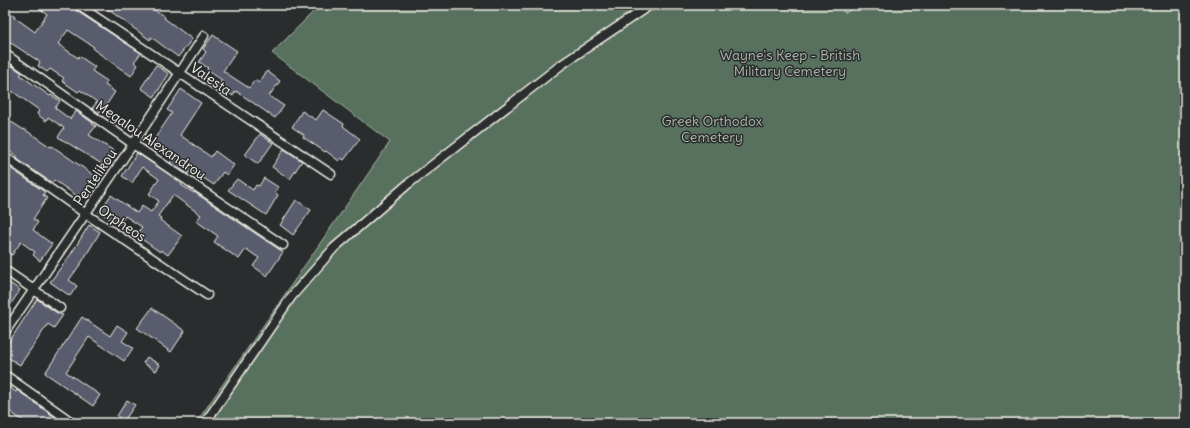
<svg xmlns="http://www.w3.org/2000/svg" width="1190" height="428" font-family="Delius,sans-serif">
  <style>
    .green { fill: #58715e; stroke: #a6b1a3 }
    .building { fill: #585b6d; stroke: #f4f1e8 }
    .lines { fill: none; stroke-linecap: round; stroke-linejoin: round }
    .minor-casing { stroke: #f4f1e8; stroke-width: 11 }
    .minor { stroke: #2a2d2e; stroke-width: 8 }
    .labels { text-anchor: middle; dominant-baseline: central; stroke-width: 3; stroke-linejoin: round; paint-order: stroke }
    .park-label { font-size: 14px; fill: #aeb7aa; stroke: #2a2d2e }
    .street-label { font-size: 14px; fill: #f4f1e8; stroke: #2a2d2e }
  </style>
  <rect width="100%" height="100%" fill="#2a2d2e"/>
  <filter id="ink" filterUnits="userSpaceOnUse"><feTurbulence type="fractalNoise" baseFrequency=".025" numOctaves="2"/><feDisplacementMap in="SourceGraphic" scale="8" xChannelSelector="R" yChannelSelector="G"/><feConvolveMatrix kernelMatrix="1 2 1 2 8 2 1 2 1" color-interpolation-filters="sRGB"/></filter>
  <g filter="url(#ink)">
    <path class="green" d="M323,5H1185V423H196L390,142L272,53L313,12Z"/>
    <path class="building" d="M35,5H72L75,10L141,53L134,62L138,65L131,76L93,49L94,47L68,30L58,44L78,58L79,56L95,67L92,71L107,81L105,85L115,92L103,110L102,109L99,113L92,108L97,102L80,90L78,92L62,81L64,78L50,69L47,72L38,66L40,62L11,43L10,44L5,41V9L15,16L14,17L35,32L47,14Z
      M102,5H147L165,17L164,18L192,39L178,57L151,37L150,40Z
      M839,5H857L845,13Z
      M213,35L237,51L223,71L249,88L255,80L259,83L267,71L280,81L269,96L284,106L275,118L236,91L233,96L218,86L222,80L207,70L208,68L199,62L206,52L203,49Z
      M5,61L22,73L20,75L50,96L51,95L60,101L55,108L70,119L76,111L93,123L92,124L96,126L89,135L114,151L105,166L58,137L64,128L48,117L46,121L37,114L39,110L9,89L5,95Z
      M156,65L169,74L154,97L141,88Z
      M181,89L201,103L180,135L211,157L215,151L234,165L227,175L223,172L214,185L191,170L188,174L170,163L173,159L151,144L172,113L167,110Z
      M323,110L344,124L343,126L360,139L344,160L341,158L339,161L326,151L325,152L303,137L304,135L292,127L302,111L316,120Z
      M5,118L24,130V129L49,146L51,147L52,146L95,176L80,198L54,180L52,183L17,159L18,157L5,148Z
      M260,134L273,143L258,164L245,155Z
      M284,149L302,161L290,179L272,167Z
      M137,153L182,183L181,185L194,193V192L283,252L267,276L253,266L259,258L246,249L239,259L214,242L218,236L196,221L201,215L173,195L158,216L161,218L160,220L182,236L168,255L161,250L160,252L136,235L142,227L125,216L119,225L99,212L111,195L137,213L142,206L151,212L159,201L149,194L159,179L142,167L132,183L122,176Z
      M10,168L45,192L43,195L47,198L33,219L38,222L33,230L52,244L40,261L33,255L35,252L21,242L12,255L5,251V175Z
      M264,178L278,187L275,192L278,195L266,215L228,190L237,179L253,190L256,185L259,186Z
      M296,200L311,210L293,235L280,225Z
      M89,225L100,232L82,262L69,280L77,286L70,296L50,282L71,254Z
      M5,280L20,290L5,313Z
      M37,299L57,313L63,315L54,328L48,324L20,365L5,356V348Z
      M152,308L185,331L171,352L137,328Z
      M82,317L110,336L117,325L128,332L122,341L133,348L124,361L89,337L66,372L100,395L93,406L45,373Z
      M147,357L160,365L156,371L143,363Z
      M5,384L16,392L17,390L63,423H26L5,408Z
      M127,400L135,405L124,421L117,416Z"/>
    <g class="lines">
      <defs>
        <path id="minor" d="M78,5L331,174
          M5,54L133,144L283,245
          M5,157L86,214L207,295
          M5,270L60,308
          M5,332L133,144L204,36
          M5,375L73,423
          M205,423L292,296L334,248L408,184L561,65L650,5"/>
      </defs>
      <use href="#minor" class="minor-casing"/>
      <use href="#minor" class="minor"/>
    </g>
  </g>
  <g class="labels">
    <g class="park-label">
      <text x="790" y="55">Wayne's Keep - British<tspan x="790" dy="16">Military Cemetery</tspan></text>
      <text x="712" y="121">Greek Orthodox<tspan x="712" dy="16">Cemetery</tspan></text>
    </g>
    <g class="street-label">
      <text transform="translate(211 79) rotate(34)">Valesta</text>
      <text transform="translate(151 140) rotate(34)">Megalou Alexandrou</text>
      <text transform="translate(95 177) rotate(-56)">Pentelikou</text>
      <text transform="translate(122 223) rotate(34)">Orpheos</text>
    </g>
  </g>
  <rect width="1190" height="428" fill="none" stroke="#2a2d2e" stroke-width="20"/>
  <rect x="10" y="10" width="1170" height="408" fill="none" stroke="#f4f1e8" stroke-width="1.5" filter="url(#ink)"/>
</svg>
